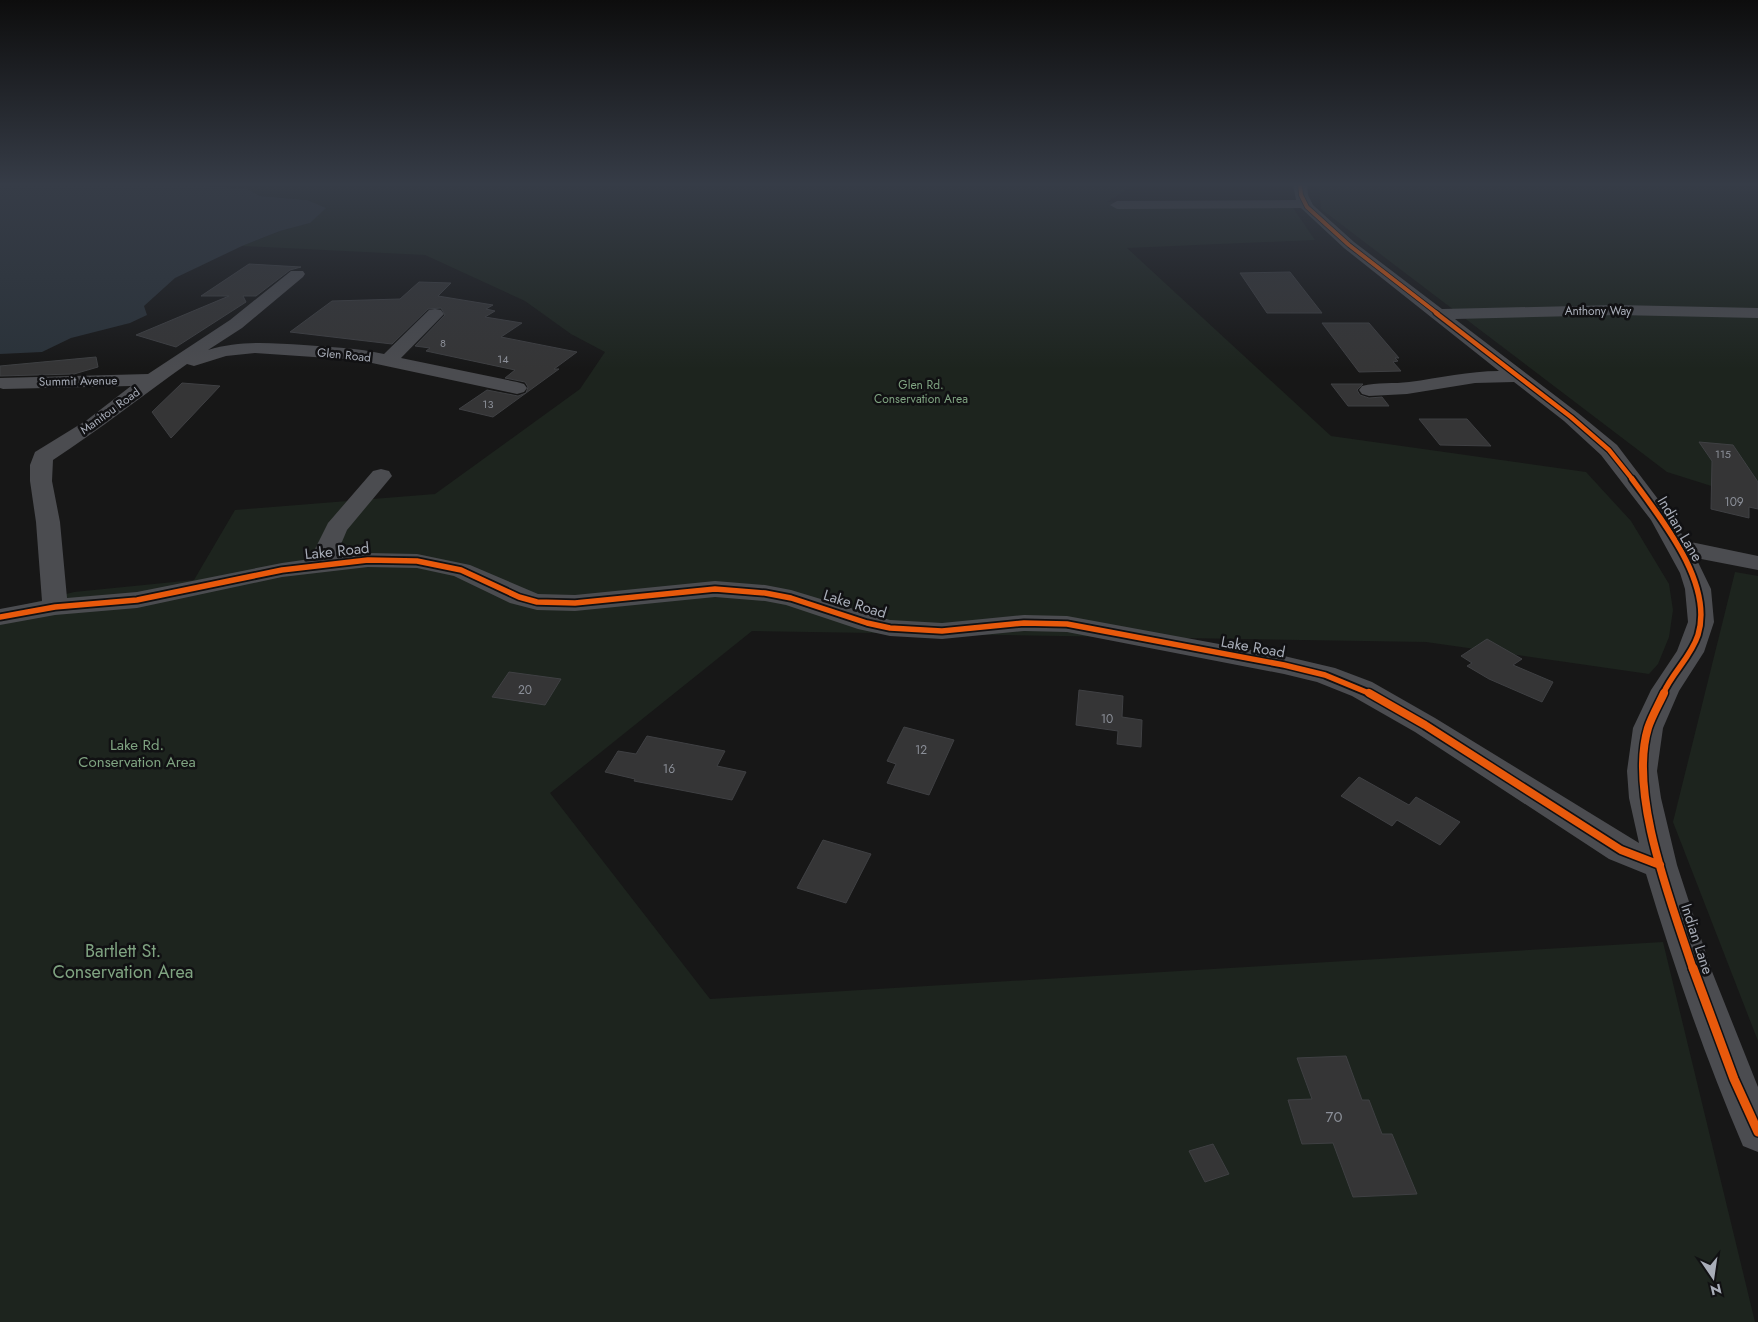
<svg xmlns="http://www.w3.org/2000/svg" width="1758" height="1322" font-family="Jost,sans-serif">
  <style>
    .green { fill: #1d241e }
    .water { fill: #2a3239 }
    .building { fill: #353536; stroke: #3f4043 }
    .lines { fill: none; stroke-linecap: round; stroke-linejoin: round }
    .minor { fill: #4b4c50; fill-rule: evenodd }
    .cycleway-far4-casing { stroke: #111113; stroke-width: 5.5 }
    .cycleway-far3-casing { stroke: #111113; stroke-width: 7 }
    .cycleway-far2-casing { stroke: #111113; stroke-width: 9 }
    .cycleway-far1-casing { stroke: #111113; stroke-width: 11 }
    .cycleway-casing { stroke: #111113; stroke-width: 12 }
    .cycleway-far4 { stroke: #e8590c; stroke-width: 4 }
    .cycleway-far3 { stroke: #e8590c; stroke-width: 4.5 }
    .cycleway-far2 { stroke: #e8590c; stroke-width: 5.5 }
    .cycleway-far1 { stroke: #e8590c; stroke-width: 8 }
    .cycleway { stroke: #e8590c; stroke-width: 9 }
    .labels { text-anchor: middle; dominant-baseline: central; stroke-width: 5; stroke-linejoin: round; paint-order: stroke }
    .far-number-label { font-size: 11px; fill: #8b8f98 }
    .far-street-label { font-size: 12px; fill: #a8adb8; stroke: #111113 }
    .far-park-label { font-size: 12px; fill: #7fa381; stroke: #111113 }
    .number-label { font-size: 12px; fill: #8b8f98 }
    .street-label { font-size: 15px; fill: #a8adb8; stroke: #111113 }
    .park-label { font-size: 15px; fill: #7fa381; stroke: #111113 }
    .near-number-label { font-size: 15px; fill: #8b8f98 }
    .near-park-label { font-size: 18px; fill: #7fa381; stroke: #111113 }
  </style>
  <rect width="100%" height="100%" fill="#171717"/>
  <path class="green" d="M182,184H1136L1107,202L1291,205L1315,240L1127,248L1331,436L1586,472L1631,521L1669,584L1673,610L1669,637L1658,664L1649,674L1426,642L752,631L550,793L710,999L1663,942L1755,1322H0V611L74,592L194,580L235,510L435,494L580,389L605,352L571,334L525,301L425,255L242,246L280,231L310,223L307,200L260,196L247,189Z
    M1319,184H1758V503L1743,496L1667,472L1321,209Z
    M1735,572L1758,576V1041L1673,822Z"/>
  <path class="water" d="M0,184H182L247,189L260,196L307,200L326,208L310,223L280,231L242,246L175,278L144,306L147,315L130,323L71,338L42,352L0,354Z"/>
  <path class="building" d="M249,264L301,267L290,270L256,296H243L246,302L176,347L136,335L229,296H201Z
    M1290,272L1322,313H1267L1240,273Z
    M419,282L451,283L438,296L493,305L486,309L495,311L485,317L522,323L501,337L577,352L554,369H559L493,417L459,409L487,390L518,396L526,393L528,387L525,382L505,378L515,370L426,351L430,348L415,346L445,315L441,308L428,309L392,344L290,332L332,301L400,299Z
    M1322,323H1369L1399,358H1395L1398,361L1393,362L1401,371L1359,372Z
    M96,357L98,367L74,374L0,376V366Z
    M182,383L220,386L171,438L152,412Z
    M1331,384H1363L1357,390L1360,395L1369,398L1382,397L1389,406H1348Z
    M1419,419H1467L1491,446L1440,445Z
    M1699,442L1733,445L1758,482V509L1749,507V518L1711,509L1712,461Z
    M1487,639L1522,659L1513,665L1553,682L1542,702L1489,679L1467,666L1472,663L1461,656Z
    M509,672L561,679L545,705L492,697Z
    M1079,690L1123,696L1122,717L1142,720L1141,747L1117,744L1118,731L1076,725Z
    M904,727L954,740L929,795L887,783L896,764L887,761Z
    M647,736L725,751L717,766L746,772L732,800L634,781L635,779L605,772L618,751L636,754Z
    M1359,777L1409,805L1416,797L1460,822L1440,845L1397,820L1392,826L1341,796Z
    M823,840L871,854L846,903L797,888Z
    M1346,1056L1362,1100H1369L1382,1134H1392L1417,1194L1353,1197L1333,1143L1302,1144L1288,1100L1312,1099L1297,1058Z
    M1213,1144L1229,1174L1205,1182L1189,1151Z"/>
  <g class="lines">
    <path class="minor" d="M1293,184H1307L1308,195L1313,205L1354,242L1442,309L1617,305L1758,308V318L1617,315L1455,319L1578,413L1617,445L1670,515L1686,541L1758,556V570L1696,558L1711,589L1714,622L1704,652L1679,691L1663,728L1657,771L1661,798L1677,865L1711,969L1758,1087V1152L1743,1146C1705,1057 1674,967 1646,874L1609,859L1415,732L1352,696L1317,682L1284,674L1067,632L1024,631L942,639L890,636L858,629L786,605L765,601L715,597L575,611L537,610L510,603L454,576L417,568L368,567L282,577L137,608L55,615L0,625V609L42,601L36,522L30,481V465L35,452L87,420L131,386L3,389L0,388V378L148,374L230,320L291,271H303L305,274L303,277L242,328L208,350C240,340 271,343 304,345C331,347 357,348 384,354L429,310L435,309L441,310L444,314L401,358L517,382L524,384L527,388L524,392L517,394L358,360L255,353L226,356L194,366L187,364C142,396 99,430 53,460L52,481L60,522L67,598L137,592L282,563L310,559L328,523L373,471L381,469L389,471L392,476L347,530L336,556L368,553L417,554L470,565L538,594L575,595L715,581L765,585L791,590L890,620L942,623L1024,615L1067,616L1284,656L1335,668L1372,682L1435,718L1639,843L1629,798L1627,771L1633,728L1651,690L1677,651L1688,622L1685,589L1680,573L1651,520L1601,455L1564,421L1514,382L1475,383L1407,394L1369,396L1362,394L1359,390L1362,386C1377,382 1394,384 1409,382C1440,378 1469,371 1499,371L1344,248L1301,208L1117,209L1110,205L1117,201L1296,200Z"/>
    <defs>
      <path id="cycleway-far4" d="M1300,184L1301,195L1307,207L1349,245L1438,314"/>
      <path id="cycleway-far3" d="M1436,313L1571,417L1609,450L1633,480"/>
      <path id="cycleway-far2" d="M1632,479C1661,519 1714,583 1698,635C1691,657 1672,673 1663,694
        M0,617L55,607L137,600L282,570L368,560L417,561L461,570L519,597L537,602L575,603L715,589L765,593L791,598L867,623L890,628L942,631L1024,623L1067,624L1284,665L1325,675L1371,694"/>
      <path id="cycleway-far1" d="M1369,693L1425,725L1621,850L1660,865
        M1664,693C1659,704 1652,716 1648,728C1628,794 1672,904 1693,969"/>
      <path id="cycleway" d="M1693,968L1734,1079L1758,1132"/>
    </defs>
    <use href="#cycleway-far4" class="cycleway-far4-casing"/>
    <use href="#cycleway-far3" class="cycleway-far3-casing"/>
    <use href="#cycleway-far2" class="cycleway-far2-casing"/>
    <use href="#cycleway-far1" class="cycleway-far1-casing"/>
    <use href="#cycleway" class="cycleway-casing"/>
    <use href="#cycleway-far4" class="cycleway-far4"/>
    <use href="#cycleway-far3" class="cycleway-far3"/>
    <use href="#cycleway-far2" class="cycleway-far2"/>
    <use href="#cycleway-far1" class="cycleway-far1"/>
    <use href="#cycleway" class="cycleway"/>
  </g>
  <linearGradient id="sky" x2="0" y2="1"><stop stop-color="#0d0d0d"/><stop offset="0.5" stop-color="#363c47"/><stop offset="1" stop-color="#363c47" stop-opacity="0"/></linearGradient>
  <rect width="1758" height="369" fill="url(#sky)"/>
  <g class="labels">
    <g class="far-number-label">
      <text x="443" y="343">8</text>
      <text x="503" y="359">14</text>
      <text x="488" y="404">13</text>
      <text x="1723" y="454">115</text>
    </g>
    <g class="far-street-label">
      <text x="1598" y="311">Anthony Way</text>
      <text transform="translate(344 355) rotate(6)">Glen Road</text>
      <text transform="translate(78 381) rotate(-1)">Summit Avenue</text>
      <text transform="translate(110 411) rotate(-36)">Manitou Road</text>
    </g>
    <g class="far-park-label">
      <text x="921" y="385">Glen Rd.<tspan x="921" dy="14">Conservation Area</tspan></text>
    </g>
    <g class="number-label">
      <text x="1734" y="502">109</text>
      <text x="525" y="690">20</text>
      <text x="1107" y="719">10</text>
      <text x="921" y="750">12</text>
      <text x="669" y="769">16</text>
    </g>
    <g class="street-label">
      <text transform="translate(1680 529) rotate(59)">Indian Lane</text>
      <text transform="translate(337 551) rotate(-6)">Lake Road</text>
      <text transform="translate(855 604) rotate(17)">Lake Road</text>
      <text transform="translate(1253 647) rotate(10)">Lake Road</text>
      <text transform="translate(1697 939) rotate(72)">Indian Lane</text>
    </g>
    <g class="park-label">
      <text x="137" y="745">Lake Rd.<tspan x="137" dy="17">Conservation Area</tspan></text>
    </g>
    <g class="near-number-label">
      <text x="1334" y="1117">70</text>
    </g>
    <g class="near-park-label">
      <text x="123" y="951">Bartlett St.<tspan x="123" dy="21">Conservation Area</tspan></text>
    </g>
  </g>
  <g transform="translate(1713 1277) rotate(167)" stroke="#111113" stroke-width="4" paint-order="stroke">
  <path d="M0-4L9 19L0 12L-9 19Z" fill="#a8adb8"/>
  <text y="-8" font-size="14" font-weight="bold" text-anchor="middle" fill="#a8adb8">N</text>
  </g>
</svg>
